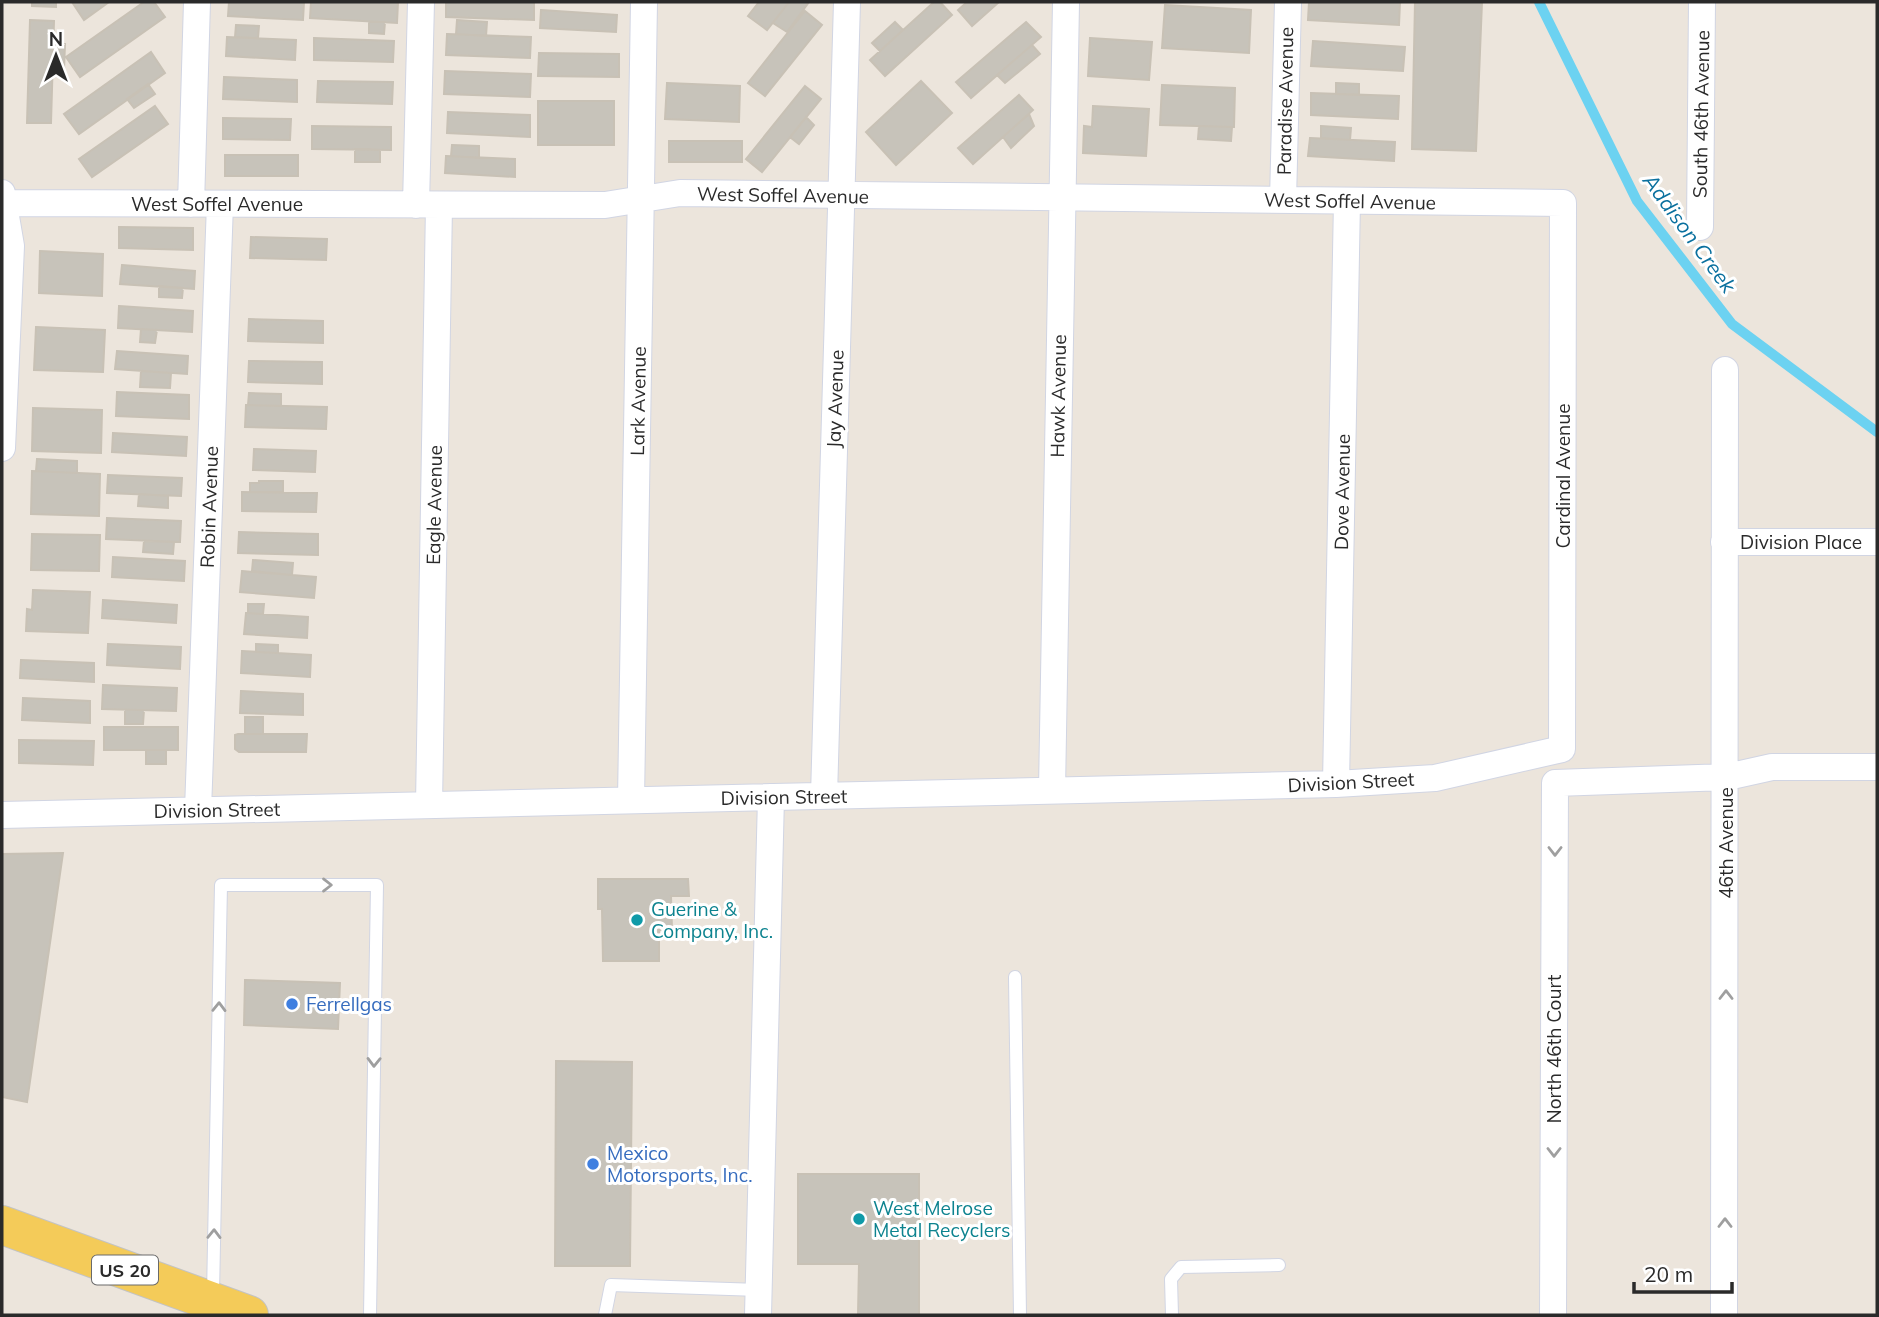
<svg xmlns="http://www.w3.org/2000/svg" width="1879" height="1317" font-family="Mulish,sans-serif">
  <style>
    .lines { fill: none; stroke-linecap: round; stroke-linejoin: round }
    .stream { stroke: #6cd2f1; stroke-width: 10 }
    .building { fill: #c7c3ba; stroke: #c8c1b5; stroke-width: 2 }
    .service-casing { stroke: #d1d5e3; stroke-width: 14 }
    .minor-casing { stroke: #d1d5e3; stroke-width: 28 }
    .primary-casing { stroke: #c3c3c3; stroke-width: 40 }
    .service { stroke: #fff; stroke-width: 12 }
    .minor { stroke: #fff; stroke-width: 26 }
    .primary { stroke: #f4cb59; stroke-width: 38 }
    .oneway { stroke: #9f9f9f }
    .culture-dot { fill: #0f9aa8; stroke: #fff; stroke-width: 2.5 }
    .shop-dot { fill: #3f7fe0; stroke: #fff; stroke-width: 2.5 }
    .labels { text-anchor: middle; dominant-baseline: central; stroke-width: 6; stroke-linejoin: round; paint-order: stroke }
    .shield { fill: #fff; stroke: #6a6a6a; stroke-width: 2 }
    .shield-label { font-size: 18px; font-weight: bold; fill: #2a2a2a }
    .street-label { font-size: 19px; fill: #2a2a2a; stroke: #fff }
    .culture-label { font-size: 19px; fill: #0d838f; stroke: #fff; text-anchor: start }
    .shop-label { font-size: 19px; fill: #366cbe; stroke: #fff; text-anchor: start }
    .water-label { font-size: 21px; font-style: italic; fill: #0a709e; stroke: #fff }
  </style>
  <rect width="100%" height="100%" fill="#ece5dc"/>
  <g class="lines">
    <path class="stream" d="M1539,2L1637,201L1732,324L1877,432"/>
  </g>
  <path class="building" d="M32,2H56V7L32,6Z
    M72,2H109L84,20Z
    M144,2H154L165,17L80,77L66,57Z
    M229,2H304L303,20L228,16Z
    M311,2H398L397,23L310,18Z
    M446,2H534V20L446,17Z
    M759,2H789L767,30L748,16Z
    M789,2H809L787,32L773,23Z
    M934,2H940L952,15L885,76L870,60Z
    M967,2H999L972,26L958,10Z
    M1309,2H1400L1399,25L1308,20Z
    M1415,2H1482L1476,151L1412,149Z
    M1165,5L1251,10L1249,53L1162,48Z
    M541,10L617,15L616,32L540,28Z
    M805,11L822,25L765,96L748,83Z
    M30,20L54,21L51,123H27Z
    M457,20L487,22L486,36L456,34Z
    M369,22H385L384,34L369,33Z
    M895,22L903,30L880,51L872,43Z
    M1026,22L1041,37L971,98L956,82Z
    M236,25L259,26L258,38L235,37Z
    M447,34L531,37L530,58L446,55Z
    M227,37L296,40L295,60L226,56Z
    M314,38L394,41L393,62L314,60Z
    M1090,38L1152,42L1149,80L1088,76Z
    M1313,41L1405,47L1403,71L1311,66Z
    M54,44H65L64,70H53Z
    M1032,45L1040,54L1005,83L997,75Z
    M151,52L165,73L79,134L64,114Z
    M539,53L619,54V77L538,76Z
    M445,71L531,74L530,97L444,94Z
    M224,77L297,80V102L223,99Z
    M318,81L393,82L392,104L317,102Z
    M921,81L952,113L896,165L866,132Z
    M667,83L740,86L739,122L665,119Z
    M1336,83L1359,84V95L1336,94Z
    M148,84L155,94L134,108L127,99Z
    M1162,85L1235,88L1234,127L1160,125Z
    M805,86L821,99L762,172L746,159Z
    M1311,93L1399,96L1398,119L1311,115Z
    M1019,95L1033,110L973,164L958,148Z
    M538,101H614V145H538Z
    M155,106L168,124L92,177L79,159Z
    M1093,106L1149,109L1146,156L1083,153L1084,126L1092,127Z
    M448,112L530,115V137L447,133Z
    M1029,114L1034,126L1011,148L1003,137Z
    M806,117L814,125L799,144L790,137Z
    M223,118L291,119L290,140L223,139Z
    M312,126L391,127V150L312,149Z
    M1199,126L1232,127L1231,141L1198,139Z
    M1321,126L1351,128L1350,140L1321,138Z
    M1310,138L1395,142L1394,161L1308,156Z
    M669,141H742V162H669Z
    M452,145L479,146V158L451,156Z
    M355,149L380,150V162H355Z
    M225,155H298V176H225Z
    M446,156L515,159V177L445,173Z
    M119,227L193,228V250L119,248Z
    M251,237L327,239L326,260L250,258Z
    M40,251L103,254L102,296L39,293Z
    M122,265L195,271L194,289L120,284Z
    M159,286L183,288L182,298L159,297Z
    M119,306L193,311L192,332L118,328Z
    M249,319L323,321V343L248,341Z
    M36,327L105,330L103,372L34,370Z
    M141,329L157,330L155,343L140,342Z
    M117,351L188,356L187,374L115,369Z
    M249,361L322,362V384L248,382Z
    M141,371L171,373L170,388L140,387Z
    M117,392L189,395V419L116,416Z
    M249,393L281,394V406L248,405Z
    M246,405L327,407L326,429L245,427Z
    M33,408L102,410L101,453L32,451Z
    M113,433L187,437L186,456L112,452Z
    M254,449L316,451L315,472L253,470Z
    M37,459L77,461V473L36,471Z
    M32,471L100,474L99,516L31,514Z
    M108,475L182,478L181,496L107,493Z
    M259,481H283V492H250V483H259Z
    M242,492L317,493L316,512L242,511Z
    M139,494L168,496V508L138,506Z
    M107,518L181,521L180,542L106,539Z
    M239,532L318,534V555L238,553Z
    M32,534L100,535L99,571L31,570Z
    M144,541L174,542L173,554L143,552Z
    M113,557L185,561L184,581L112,577Z
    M253,560L293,563L292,575L252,571Z
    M242,571L316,577L314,598L240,592Z
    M33,590L90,592L88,633L26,631L27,609L32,610Z
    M103,600L177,605L176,623L102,618Z
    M248,604H264L263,614L248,613Z
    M246,613L308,617L307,638L244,634Z
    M108,644L181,647L180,669L107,665Z
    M256,644L278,645V653L256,652Z
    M242,651L311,655L310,677L241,673Z
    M21,660L94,663V682L20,678Z
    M103,685L177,688L176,711L102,709Z
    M241,691L303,694V715L240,713Z
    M23,698L90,701V723L22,720Z
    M125,710H144L143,724H125Z
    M245,717H263V734H245Z
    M104,727H178V750H104Z
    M238,734H307L306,752H239L235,749V735Z
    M19,740L94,741L93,765L19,763Z
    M146,750H166V764H146Z
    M63,853L27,1102L2,1097V854Z
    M598,879H688L689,896H671L672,930H659V961H603L602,909H598Z
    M245,980L340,983L338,1029L244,1025Z
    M556,1061L632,1062L630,1266H555Z
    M798,1174H919V1315H858L859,1264H798Z"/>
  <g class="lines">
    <defs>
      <path id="service" d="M1015,977L1020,1315
        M213,1295L221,885H377L370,1315
        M605,1315L611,1285L759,1290
        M1172,1315L1171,1279L1181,1267L1279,1265"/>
      <path id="minor" d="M2,193L11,246L2,448
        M1283,200L1288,2
        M191,204L197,2
        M416,205L421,2
        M1700,227L1702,2
        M1724,542H1877
        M1336,784L1347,201
        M1052,790L1066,2
        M824,796L847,2
        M631,800L644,2
        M429,805L439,205
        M198,810L220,204
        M2,815L1336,784L1435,778L1562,749L1563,203L680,193L605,205L5,203
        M758,1315L771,797
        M1553,1315L1555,783L1727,777L1772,767H1877
        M1724,1315L1725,370"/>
      <path id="primary" d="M2,1225L249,1315"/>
    </defs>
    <use href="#service" class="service-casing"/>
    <use href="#minor" class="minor-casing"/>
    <use href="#primary" class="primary-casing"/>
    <use href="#service" class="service"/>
    <use href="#minor" class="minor"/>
    <use href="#primary" class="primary"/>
  </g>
  <defs><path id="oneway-chevron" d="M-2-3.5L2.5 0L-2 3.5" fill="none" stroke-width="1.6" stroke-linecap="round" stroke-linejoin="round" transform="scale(1.75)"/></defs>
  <g class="oneway">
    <use href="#oneway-chevron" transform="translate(1555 851) rotate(90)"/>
    <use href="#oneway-chevron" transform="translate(327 885)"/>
    <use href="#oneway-chevron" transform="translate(1726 995) rotate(-90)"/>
    <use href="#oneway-chevron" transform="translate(219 1007) rotate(-89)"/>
    <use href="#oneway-chevron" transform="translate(374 1062) rotate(91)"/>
    <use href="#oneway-chevron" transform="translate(1554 1152) rotate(90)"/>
    <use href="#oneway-chevron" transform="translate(1725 1223) rotate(-90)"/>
    <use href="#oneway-chevron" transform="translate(214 1234) rotate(-89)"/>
  </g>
  <g class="culture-dot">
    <circle cx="637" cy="920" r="7"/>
    <circle cx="859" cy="1219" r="7"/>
  </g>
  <g class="shop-dot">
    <circle cx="292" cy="1004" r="7"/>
    <circle cx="593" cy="1164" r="7"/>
  </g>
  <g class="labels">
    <rect class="shield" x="92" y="1255.5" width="66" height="29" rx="5"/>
    <g class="shield-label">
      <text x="125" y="1270">US 20</text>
    </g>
    <g class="street-label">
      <text transform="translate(1285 101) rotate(-89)">Paradise Avenue</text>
      <text transform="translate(1701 114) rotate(-89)">South 46th Avenue</text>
      <text transform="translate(783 195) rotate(1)">West Soffel Avenue</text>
      <text transform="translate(1350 201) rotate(1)">West Soffel Avenue</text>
      <text x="217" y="204">West Soffel Avenue</text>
      <text transform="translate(1058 396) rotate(-89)">Hawk Avenue</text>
      <text transform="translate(835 399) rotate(-88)">Jay Avenue</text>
      <text transform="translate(638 401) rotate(-89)">Lark Avenue</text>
      <text transform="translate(1563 476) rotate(-90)">Cardinal Avenue</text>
      <text transform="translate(1342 492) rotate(-89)">Dove Avenue</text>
      <text transform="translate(434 505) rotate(-89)">Eagle Avenue</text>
      <text transform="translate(209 507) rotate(-88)">Robin Avenue</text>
      <text x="1801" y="542">Division Place</text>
      <text transform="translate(1351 782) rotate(-3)">Division Street</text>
      <text transform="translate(784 797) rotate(-1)">Division Street</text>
      <text transform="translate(217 810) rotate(-1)">Division Street</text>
      <text transform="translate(1726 843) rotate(-90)">46th Avenue</text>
      <text transform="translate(1554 1049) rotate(-90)">North 46th Court</text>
    </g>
    <g class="culture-label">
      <text x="651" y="909">Guerine &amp;<tspan x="651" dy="22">Company, Inc.</tspan></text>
      <text x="873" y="1208">West Melrose<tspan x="873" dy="22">Metal Recyclers</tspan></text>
    </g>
    <g class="shop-label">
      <text x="306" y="1004">Ferrellgas</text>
      <text x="607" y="1153">Mexico<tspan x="607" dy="22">Motorsports, Inc.</tspan></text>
    </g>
    <g class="water-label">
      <text transform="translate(1690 233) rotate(54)">Addison Creek</text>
    </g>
  </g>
  <rect width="1879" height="1317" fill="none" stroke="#2a2a2a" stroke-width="7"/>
  <g transform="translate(56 56)" stroke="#ffffff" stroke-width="5" paint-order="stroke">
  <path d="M0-5L12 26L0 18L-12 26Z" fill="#2a2a2a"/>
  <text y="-10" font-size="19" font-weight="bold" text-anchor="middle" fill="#2a2a2a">N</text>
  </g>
  <path d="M1634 1282v10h98v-10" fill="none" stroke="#2a2a2a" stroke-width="3.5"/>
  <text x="1644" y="1282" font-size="21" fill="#2a2a2a" stroke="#ffffff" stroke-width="5" paint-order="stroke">20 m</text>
</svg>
